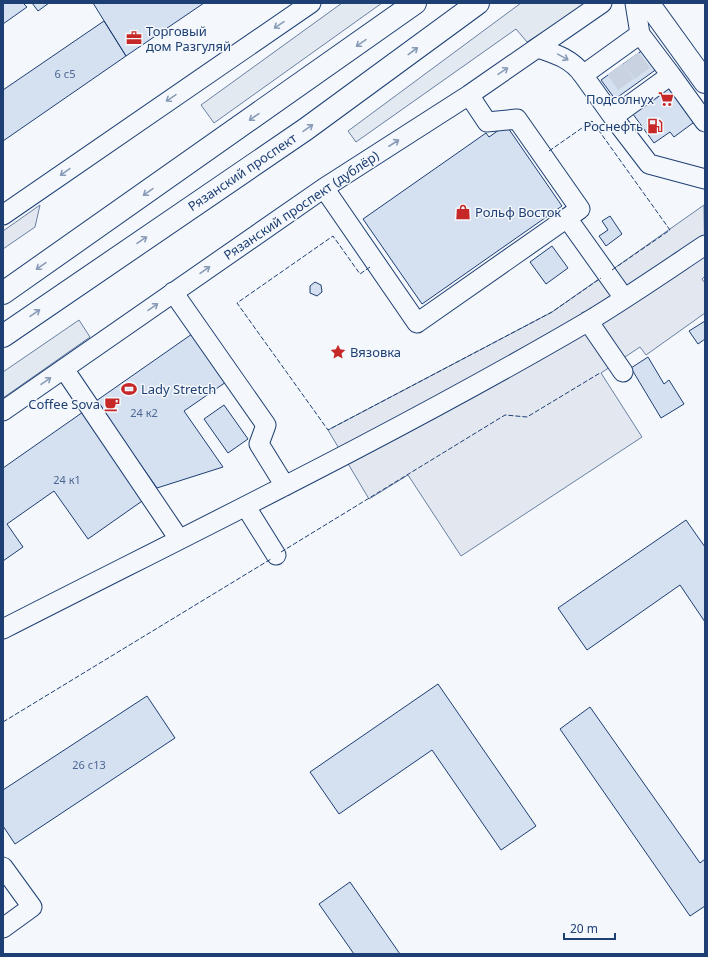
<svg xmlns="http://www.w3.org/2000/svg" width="708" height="957" font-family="'Noto Sans',sans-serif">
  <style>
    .green { fill: #e3e9f0; stroke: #687fa3 }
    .parking { fill: #e3e8f0; stroke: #687fa3 }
    .building { fill: #d5e0f0; stroke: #1d3f73 }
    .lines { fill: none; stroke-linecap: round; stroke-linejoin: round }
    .minor-tunnel { stroke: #c9d2e0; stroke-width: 19; stroke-dasharray: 19 10; stroke-linecap: butt }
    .minor-casing { stroke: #1d3f73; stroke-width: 21 }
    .major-casing { stroke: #1d3f73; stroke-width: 24 }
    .minor { stroke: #f4f7fb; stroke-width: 19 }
    .major { stroke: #f4f7fb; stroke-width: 22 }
    .fence { stroke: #1d3f73; stroke-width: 1; stroke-dasharray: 5 2; stroke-linecap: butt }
    .oneway { stroke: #889bb7 }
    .labels { text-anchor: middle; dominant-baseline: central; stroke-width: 3; stroke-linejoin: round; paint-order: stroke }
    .number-label { font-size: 11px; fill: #4b6792 }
    .poi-label { font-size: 13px; fill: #1d3f73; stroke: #f4f7fb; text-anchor: start }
    .street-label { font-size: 13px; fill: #1d3f73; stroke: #f4f7fb }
  </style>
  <rect width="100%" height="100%" fill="#f4f7fb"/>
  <path class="green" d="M342,3H382L214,123L201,105Z
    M521,3H588L527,42L516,29L356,142L348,131Z
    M79,320L90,337L3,398V372Z"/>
  <path class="parking" d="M40,205L35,227L3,249V231Z
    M704,205L705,276L702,279L705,283V313L646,355L640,347L601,373L642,437L461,556L408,475L369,499L328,430L552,312Z"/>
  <path class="building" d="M3,3H23L27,7L3,24Z
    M32,3H49L38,11Z
    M93,3H204L126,56Z
    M104,21L126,56L3,141V90Z
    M647,47L661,66L615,99L601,80Z
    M670,82L697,120L674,137L670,132L654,143L630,110Z
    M506,125L562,206L422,304L363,219L486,133L489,137Z
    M610,216L622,234L606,246L599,236L608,230L602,221Z
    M552,246L568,268L546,284L530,262Z
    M315,282L321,285L322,292L317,296L310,293V286Z
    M705,321V339L698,344L689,331Z
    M192,334L226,382L184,411L223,467L157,488L96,401Z
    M648,357L664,384L669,380L684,404L661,418L631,368Z
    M224,405L248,439L228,453L204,419Z
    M83,412L145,499L88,539L54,491L7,524L23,547L3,561V468Z
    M686,520L705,547V622L680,585L587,650L558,608Z
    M438,684L536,826L501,850L432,750L339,814L310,772Z
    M147,696L175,738L15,844L3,826V790Z
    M590,707L700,863L705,859V906L690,916L560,729Z
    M350,882L400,954H354L319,904Z"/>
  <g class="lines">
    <path class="minor-tunnel" d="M631,58L645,77
      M615,69L629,89"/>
    <defs>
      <path id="minor" d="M635,3L640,34L671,75
        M538,48C556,54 572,59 583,75
        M469,95L487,122L517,119L580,209L567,218L624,298
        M613,117L583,75L640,34
        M705,122L671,75L613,117L649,164L705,179
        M324,188L417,323L567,218
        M3,215L311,3
        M173,292L266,425L259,444L285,486
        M588,321L623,372
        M64,369L179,539
        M3,411L324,188L469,95L602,3
        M246,507L276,555
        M3,629C199,529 397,433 587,322C627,298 666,271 705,245
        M3,867L32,907L3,928"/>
      <path id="major" d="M648,3L705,82
        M3,293L415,3
        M3,336L306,129L478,3"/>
    </defs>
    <use href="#minor" class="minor-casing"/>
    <use href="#major" class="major-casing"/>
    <use href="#minor" class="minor"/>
    <use href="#major" class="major"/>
    <path class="fence" d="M549,151L592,121L670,230L612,270
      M370,267L360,274L333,236L237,303L328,430L552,312L601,278
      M281,552L505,415L527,417L600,373
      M3,722L271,559"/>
  </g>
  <defs><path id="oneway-shaft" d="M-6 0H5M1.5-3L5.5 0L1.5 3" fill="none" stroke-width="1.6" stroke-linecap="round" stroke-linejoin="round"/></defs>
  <g class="oneway">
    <use href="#oneway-shaft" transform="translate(279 25) rotate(146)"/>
    <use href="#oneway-shaft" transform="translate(361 43) rotate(145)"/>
    <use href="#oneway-shaft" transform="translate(413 51) rotate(-37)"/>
    <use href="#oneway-shaft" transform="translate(563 57) rotate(29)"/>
    <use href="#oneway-shaft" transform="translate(503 71) rotate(-34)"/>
    <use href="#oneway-shaft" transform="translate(171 98) rotate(146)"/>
    <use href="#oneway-shaft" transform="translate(254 117) rotate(145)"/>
    <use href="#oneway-shaft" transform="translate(308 128) rotate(-35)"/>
    <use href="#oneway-shaft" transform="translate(394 143) rotate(-33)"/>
    <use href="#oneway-shaft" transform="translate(65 172) rotate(145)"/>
    <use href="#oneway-shaft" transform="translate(148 192) rotate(145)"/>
    <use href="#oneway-shaft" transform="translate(142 240) rotate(-34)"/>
    <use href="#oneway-shaft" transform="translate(41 266) rotate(145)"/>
    <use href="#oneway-shaft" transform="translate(205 270) rotate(-35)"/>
    <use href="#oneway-shaft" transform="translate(153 307) rotate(-35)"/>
    <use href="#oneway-shaft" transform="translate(35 313) rotate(-35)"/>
    <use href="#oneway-shaft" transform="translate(46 381) rotate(-35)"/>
  </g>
  <defs>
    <symbol id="office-bare" viewBox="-9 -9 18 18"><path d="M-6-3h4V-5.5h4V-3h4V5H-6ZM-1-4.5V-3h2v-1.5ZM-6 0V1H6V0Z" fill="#c62828" stroke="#f4f7fb" stroke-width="2.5" paint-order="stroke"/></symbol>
    <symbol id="supermarket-bare" viewBox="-9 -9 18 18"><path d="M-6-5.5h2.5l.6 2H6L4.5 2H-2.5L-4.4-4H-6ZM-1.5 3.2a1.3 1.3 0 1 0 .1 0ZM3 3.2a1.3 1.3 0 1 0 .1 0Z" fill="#c62828" stroke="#f4f7fb" stroke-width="2.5" paint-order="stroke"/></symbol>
    <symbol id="fuel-bare" viewBox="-9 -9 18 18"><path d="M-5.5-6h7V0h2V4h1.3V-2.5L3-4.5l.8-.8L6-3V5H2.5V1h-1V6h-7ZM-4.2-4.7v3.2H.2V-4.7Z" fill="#c62828" stroke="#f4f7fb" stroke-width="2.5" paint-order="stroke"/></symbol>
    <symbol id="shop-bare" viewBox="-9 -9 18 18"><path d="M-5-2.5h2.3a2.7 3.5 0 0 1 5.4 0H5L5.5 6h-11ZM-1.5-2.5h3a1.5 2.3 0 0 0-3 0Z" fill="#c62828" stroke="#f4f7fb" stroke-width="2.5" paint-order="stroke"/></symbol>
    <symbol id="sight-bare" viewBox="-9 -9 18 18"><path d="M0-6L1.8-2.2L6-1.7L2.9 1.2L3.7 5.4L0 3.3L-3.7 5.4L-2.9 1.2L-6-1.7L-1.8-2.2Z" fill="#c62828" stroke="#f4f7fb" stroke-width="2.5" paint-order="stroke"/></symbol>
    <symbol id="stadium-bare" viewBox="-9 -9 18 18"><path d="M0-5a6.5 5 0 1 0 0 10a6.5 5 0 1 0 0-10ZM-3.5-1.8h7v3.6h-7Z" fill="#c62828" stroke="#f4f7fb" stroke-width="2.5" paint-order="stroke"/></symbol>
    <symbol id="cafe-bare" viewBox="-9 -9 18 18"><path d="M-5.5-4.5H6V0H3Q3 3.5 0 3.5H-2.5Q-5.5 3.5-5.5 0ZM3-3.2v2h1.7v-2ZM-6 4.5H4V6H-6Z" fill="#c62828" stroke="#f4f7fb" stroke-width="2.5" paint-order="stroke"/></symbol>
  </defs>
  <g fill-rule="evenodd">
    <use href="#office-bare" x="123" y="27" width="22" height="22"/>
    <use href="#supermarket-bare" x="655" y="88" width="22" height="22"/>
    <use href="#fuel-bare" x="644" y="115" width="22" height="22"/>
    <use href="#shop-bare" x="452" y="201" width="22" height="22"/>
    <use href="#sight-bare" x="327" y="341" width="22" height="22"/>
    <use href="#stadium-bare" x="118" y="378" width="22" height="22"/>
    <use href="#cafe-bare" x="101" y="393" width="22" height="22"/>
  </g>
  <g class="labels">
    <g class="number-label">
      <text x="65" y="73">6 с5</text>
      <text x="144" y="412">24 к2</text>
      <text x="67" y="479">24 к1</text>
      <text x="89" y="764">26 с13</text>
    </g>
    <g class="poi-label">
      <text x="146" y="31">Торговый<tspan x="146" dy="15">дом Разгуляй</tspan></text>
      <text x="654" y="99" text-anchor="end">Подсолнух</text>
      <text x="643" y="126" text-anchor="end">Роснефть</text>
      <text x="475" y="212">Рольф Восток</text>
      <text x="350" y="352">Вязовка</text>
      <text x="141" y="389">Lady Stretch</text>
      <text x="100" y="404" text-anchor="end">Coffee Sova</text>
    </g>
    <g class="street-label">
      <text transform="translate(242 172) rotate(-34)">Рязанский проспект</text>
      <text transform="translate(301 205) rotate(-34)">Рязанский проспект (дублёр)</text>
    </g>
  </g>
  <rect width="708" height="957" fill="none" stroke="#1d3f73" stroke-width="8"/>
  <path d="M564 933v6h51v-6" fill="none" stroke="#1d3f73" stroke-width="2"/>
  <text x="570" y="933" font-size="12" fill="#1d3f73" stroke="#f4f7fb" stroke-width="3" paint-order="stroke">20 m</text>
</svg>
